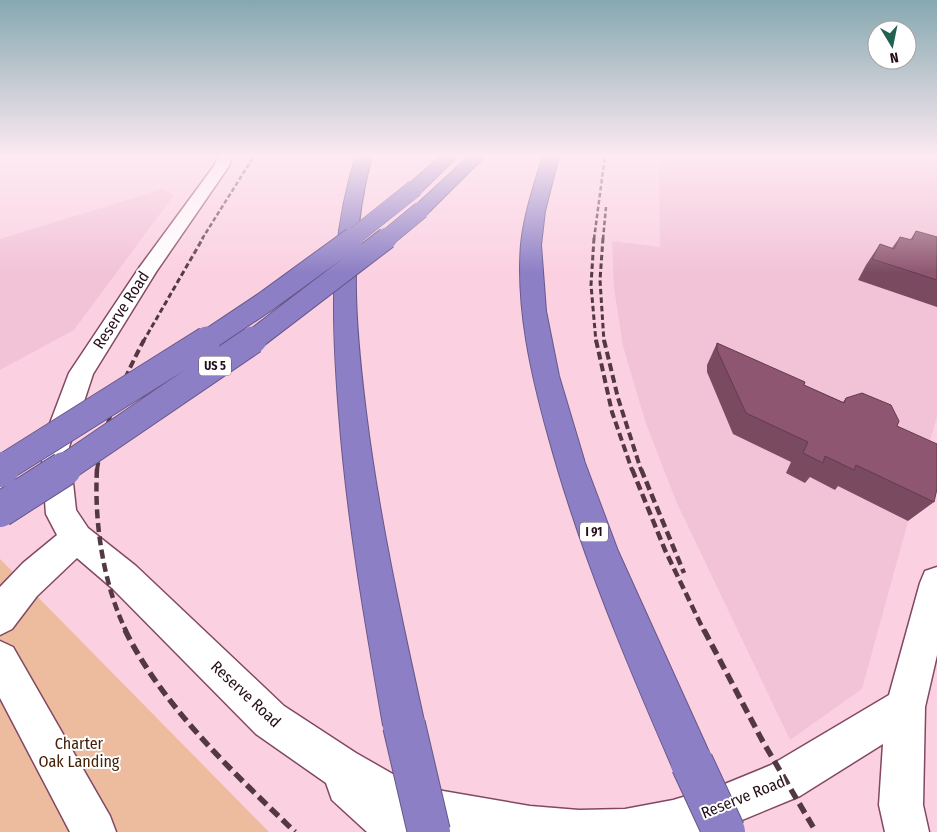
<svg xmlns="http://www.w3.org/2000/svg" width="937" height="832" font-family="'Fira Sans Condensed',sans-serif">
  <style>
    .built { fill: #f2c3d7 }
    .green { fill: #edbc9f }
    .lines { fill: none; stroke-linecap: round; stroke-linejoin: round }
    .minor-casing { stroke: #824863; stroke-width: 3 }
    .highway-casing { stroke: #685789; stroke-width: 2 }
    .minor { fill: #fff; fill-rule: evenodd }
    .highway { fill: #8c7fc5; fill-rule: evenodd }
    .rail-far4 { stroke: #533844; stroke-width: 2.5; stroke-dasharray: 4.5 2.5; stroke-linecap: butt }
    .rail-far3 { stroke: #533844; stroke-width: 3; stroke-dasharray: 5.5 3; stroke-linecap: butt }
    .rail-far2 { stroke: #533844; stroke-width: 4; stroke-dasharray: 8 4; stroke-linecap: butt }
    .rail-far1 { stroke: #533844; stroke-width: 4.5; stroke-dasharray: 9 4.5; stroke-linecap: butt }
    .rail { stroke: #533844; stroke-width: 5.5; stroke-dasharray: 11 5.5; stroke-linecap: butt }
    .highway-bridge-far4-casing { stroke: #685789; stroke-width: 18; stroke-linecap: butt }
    .highway-bridge-far3-casing { stroke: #685789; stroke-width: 23; stroke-linecap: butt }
    .highway-bridge-far2-casing { stroke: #685789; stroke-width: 29; stroke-linecap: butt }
    .highway-bridge-far1-casing { stroke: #685789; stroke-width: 36; stroke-linecap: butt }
    .highway-bridge-casing { stroke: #685789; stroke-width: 44; stroke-linecap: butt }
    .highway-bridge-far4 { stroke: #8c7fc5; stroke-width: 17 }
    .highway-bridge-far3 { stroke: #8c7fc5; stroke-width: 21 }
    .highway-bridge-far2 { stroke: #8c7fc5; stroke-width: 27 }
    .highway-bridge-far1 { stroke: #8c7fc5; stroke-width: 34 }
    .highway-bridge { stroke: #8c7fc5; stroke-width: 42 }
    .wall { fill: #7a4a60 }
    .building { fill: #8e5670; stroke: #633c4e }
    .labels { text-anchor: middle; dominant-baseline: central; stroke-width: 4; stroke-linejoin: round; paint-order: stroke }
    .shield { fill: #fff; stroke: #66565e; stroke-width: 1 }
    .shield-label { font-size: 12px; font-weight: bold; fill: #250e19 }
    .near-street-label { font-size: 16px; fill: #250e19; stroke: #fff }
    .near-park-label { font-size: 16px; fill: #472209; stroke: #fff }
  </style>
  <rect width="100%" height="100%" fill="#fbd1e2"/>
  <path class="built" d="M662,156H937V416L862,689L790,740L676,501L645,421L623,346L614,288L612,241L660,247L659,165Z
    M163,189L174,195L74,330L0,370V239Z"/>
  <path class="green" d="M0,559L25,584L269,832H0Z"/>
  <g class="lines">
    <defs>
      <path id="minor" d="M218,156H232L229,166L156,272L93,374L69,447L76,510L88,528L136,566L284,706L356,753L398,777L443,791L530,806L579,810L625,809L673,800L720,786L771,765L889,695L920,583L925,571L937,567V655L925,707L923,805L929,832H885L879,805L883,744L800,796L713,832H434L422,828L423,832H367L332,800L326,783L256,734L112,588L77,558L37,596L12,629L0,635V587L23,563L57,535L46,514L41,447L69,373L139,268L214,166Z
        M0,641L13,647L110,816L116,832H70L0,698Z"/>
      <path id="highway" d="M356,156H372C348,243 355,324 366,412C379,518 402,621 425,725L419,740L404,746L389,740L383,725C365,622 347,519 339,414C332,325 328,243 356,156Z
        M441,156H458L421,192H409L407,188L409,184Z
        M469,156H485L427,214L421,215L415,214L412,210L415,206Z
        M543,156H559L545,211L541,245L546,311L559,376L585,463L618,551L714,763L707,778L692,785L677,778C628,666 580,553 548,435C531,374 516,308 521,244C524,214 534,185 543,156Z"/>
    </defs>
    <use href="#minor" class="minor-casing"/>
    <use href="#highway" class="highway-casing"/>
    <use href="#minor" class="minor"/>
    <use href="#highway" class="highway"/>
    <path class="rail-far4" d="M202,239L254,156
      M594,239L605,156
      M603,239L606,207"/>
    <path class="rail-far3" d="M594,238L591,285L596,342
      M603,238L600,280L604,342
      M143,342L203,238"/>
    <path class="rail-far2" d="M596,340L612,412L632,470
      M604,340L618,398L641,470
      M97,470C104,423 122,382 144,340"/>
    <path class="rail-far1" d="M97,469C94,522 103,583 126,631
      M632,469L665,550L704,631
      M641,469L684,573"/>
    <path class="rail" d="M125,630C163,707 234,773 295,832
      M704,630L762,740L816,832"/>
    <defs>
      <path id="highway-bridge-far4" d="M351,239L415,188
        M386,239L421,210"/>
      <path id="highway-bridge-far3" d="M205,342L265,302L353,238
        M251,342L387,238"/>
      <path id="highway-bridge-far2" d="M0,470L207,340
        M62,470L253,340"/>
      <path id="highway-bridge-far1" d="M0,470L2,469
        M0,510L64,469"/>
      <path id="highway-bridge" d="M404,725L429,832
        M692,763L724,832"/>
    </defs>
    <use href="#highway-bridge-far4" class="highway-bridge-far4-casing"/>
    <use href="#highway-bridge-far3" class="highway-bridge-far3-casing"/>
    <use href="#highway-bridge-far2" class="highway-bridge-far2-casing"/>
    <use href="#highway-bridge-far1" class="highway-bridge-far1-casing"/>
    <use href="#highway-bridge" class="highway-bridge-casing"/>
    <use href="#highway-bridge-far4" class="highway-bridge-far4"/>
    <use href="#highway-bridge-far3" class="highway-bridge-far3"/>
    <use href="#highway-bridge-far2" class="highway-bridge-far2"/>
    <use href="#highway-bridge-far1" class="highway-bridge-far1"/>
    <use href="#highway-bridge" class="highway-bridge"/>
  </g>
  <path class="wall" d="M916,231L937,237V307L858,280L866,265L880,244L892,248L900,237L910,240Z
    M717,343L804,385L843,402L846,398L897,426L934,502L908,521L838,486L835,490L810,477L805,483L786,473L791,462L733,434L707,372V365Z"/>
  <path class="building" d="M916,231L937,237V280L872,259L880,244L894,249L900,237L912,240Z
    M717,343L805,382L804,385L844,403L846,398L862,393L891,405L899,421L897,426L937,444V489L934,502L856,465L854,470L825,456L823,463L803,453L808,442L746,413L717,350Z"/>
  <linearGradient id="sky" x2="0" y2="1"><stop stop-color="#86a8b0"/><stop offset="0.57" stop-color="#fdeaf2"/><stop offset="1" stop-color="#fdeaf2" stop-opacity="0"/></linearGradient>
  <rect width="937" height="273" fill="url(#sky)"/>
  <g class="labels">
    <g class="shield">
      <rect x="199" y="356.5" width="32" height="19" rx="4"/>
      <rect x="580" y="522.5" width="28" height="19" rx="4"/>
    </g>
    <g class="shield-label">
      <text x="215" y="366">US 5</text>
      <text x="594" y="532">I 91</text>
    </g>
    <g class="near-street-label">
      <text transform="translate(121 310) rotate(-57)">Reserve Road</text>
      <text transform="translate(246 694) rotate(43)">Reserve Road</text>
      <text transform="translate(743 797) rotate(-22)">Reserve Road</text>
    </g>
    <g class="near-park-label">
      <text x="79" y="743">Charter<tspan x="79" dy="18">Oak Landing</tspan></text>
    </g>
  </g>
  <g transform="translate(892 45) rotate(170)"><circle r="24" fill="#ffffff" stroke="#a89fa3"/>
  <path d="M0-4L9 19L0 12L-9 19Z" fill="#216250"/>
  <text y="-8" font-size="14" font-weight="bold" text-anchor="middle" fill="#250e19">N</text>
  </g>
</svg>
